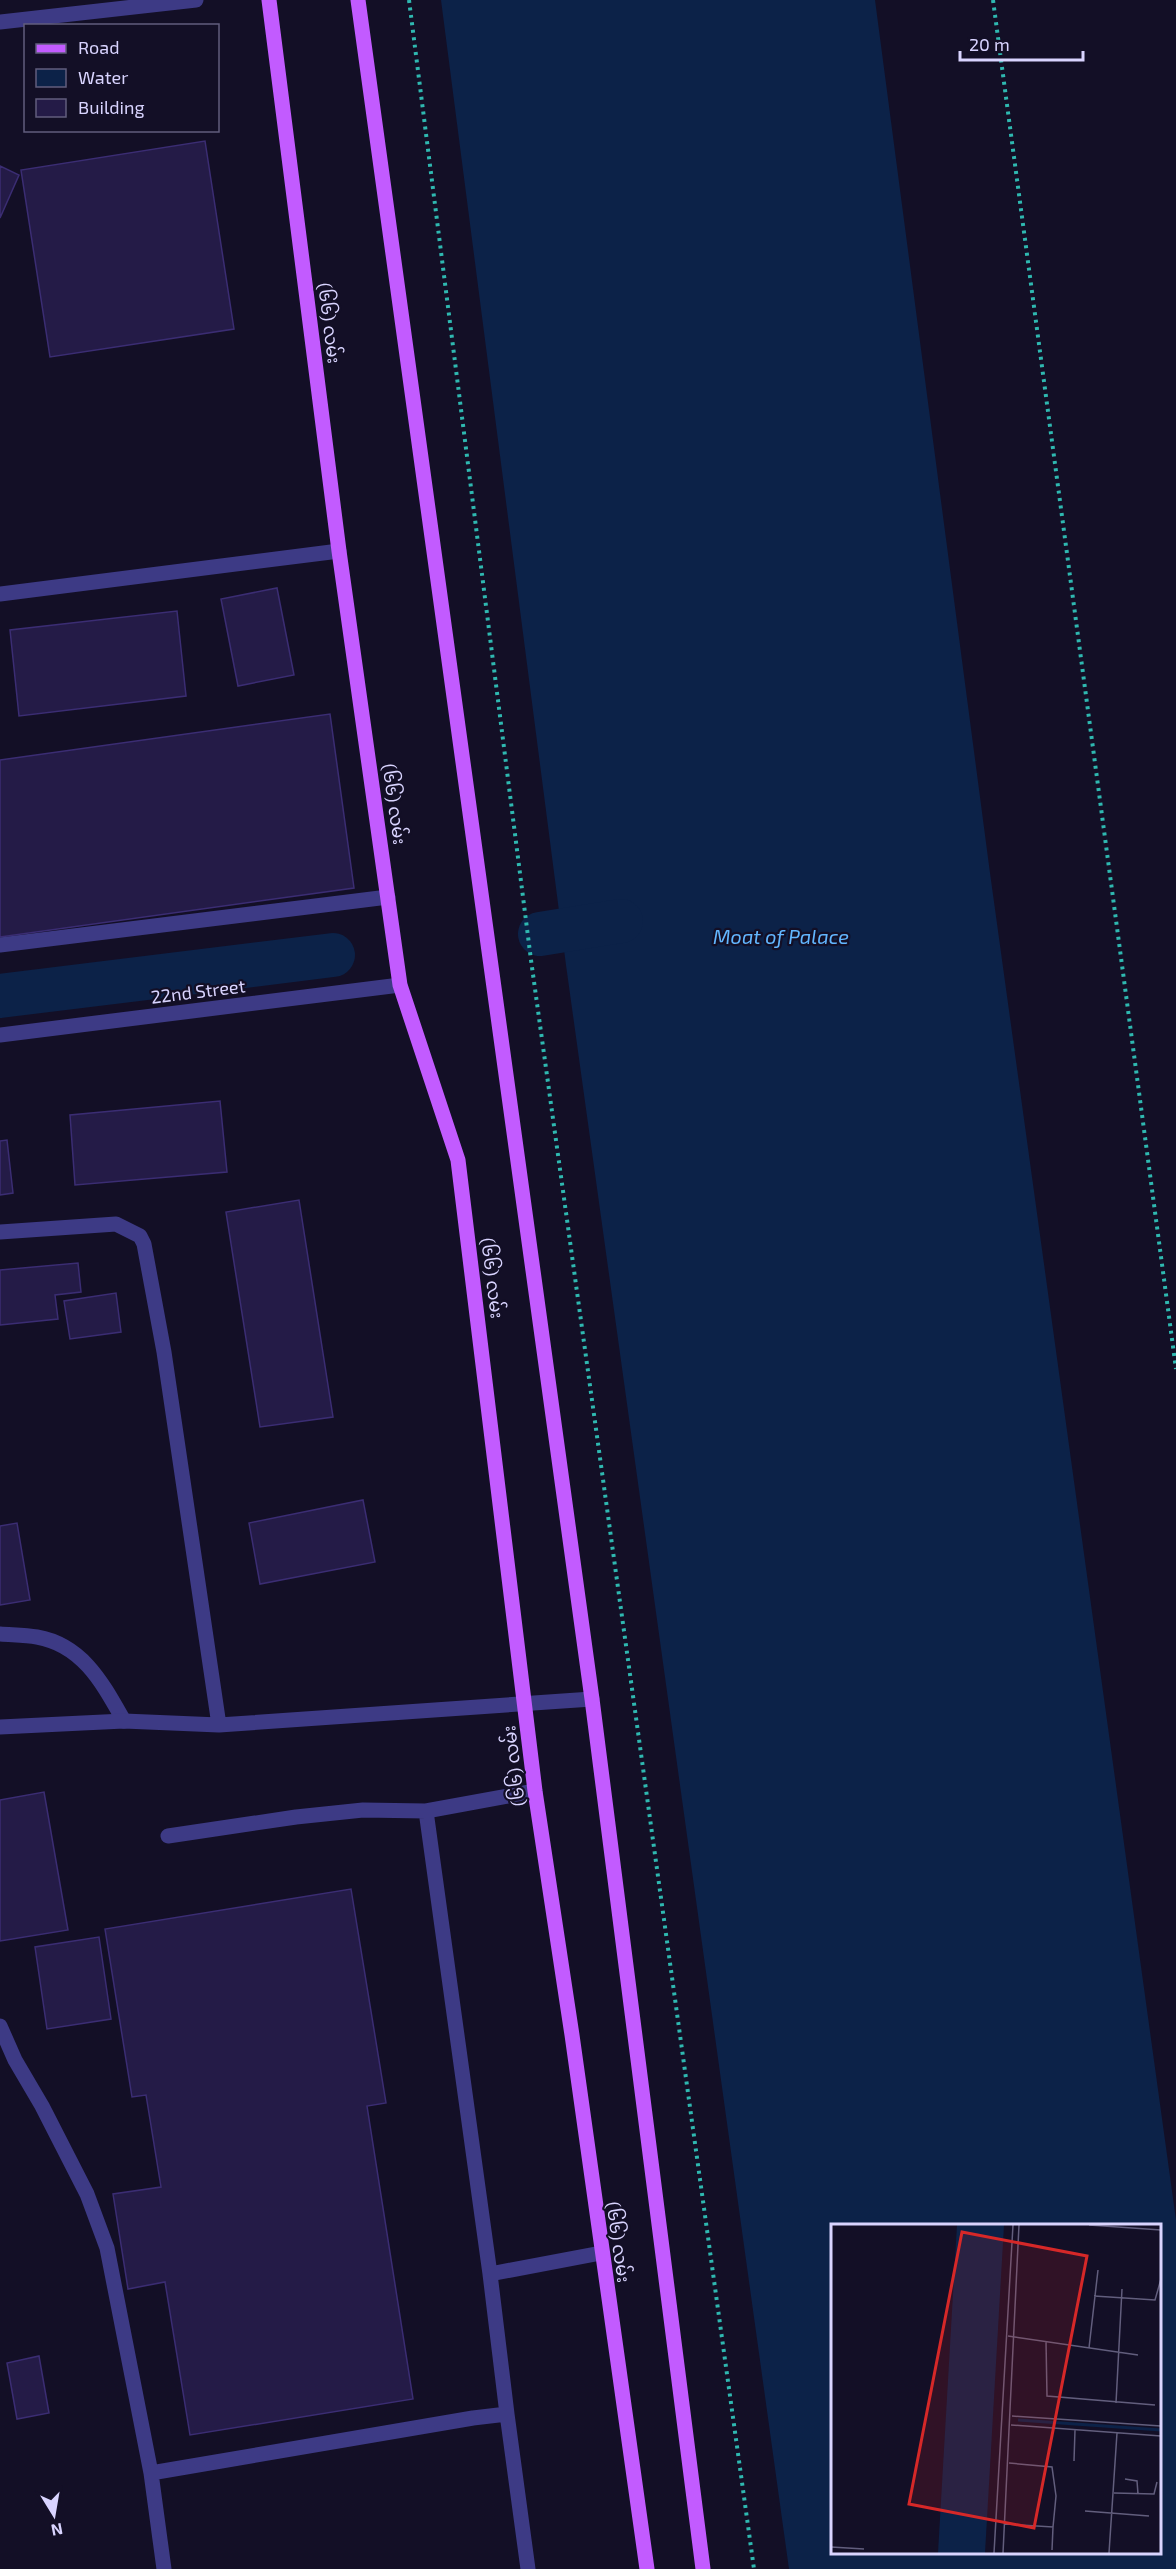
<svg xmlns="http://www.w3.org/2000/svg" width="1176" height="2569" font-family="'Exo 2','Noto Sans Myanmar',sans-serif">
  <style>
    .water { fill: #0c2248; fill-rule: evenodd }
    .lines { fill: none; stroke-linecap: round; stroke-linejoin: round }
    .canal { stroke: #0c2248; stroke-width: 44 }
    .building { fill: #241b47; stroke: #3b2d73; stroke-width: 1.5 }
    .path { stroke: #2fb8b0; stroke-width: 4; stroke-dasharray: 3 4.5; stroke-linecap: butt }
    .service { stroke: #3d3a85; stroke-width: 15 }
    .minor { stroke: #3d3a85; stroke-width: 15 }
    .primary { stroke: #c25bff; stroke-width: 15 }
    .labels { text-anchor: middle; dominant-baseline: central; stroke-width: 4.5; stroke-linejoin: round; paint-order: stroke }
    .street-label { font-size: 18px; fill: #d9d4ff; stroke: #130f26 }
    .water-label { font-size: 20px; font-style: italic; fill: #62b6ff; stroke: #130f26 }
    .inset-river { fill: none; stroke: #0c2248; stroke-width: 3 }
    .inset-road { fill: none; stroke: #625e7d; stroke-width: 1.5 }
    .view { fill: #d62828; fill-opacity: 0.15; stroke: #d62828; stroke-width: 3 }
    .inset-edge { fill: none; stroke: #d9d4ff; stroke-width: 3 }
  </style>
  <rect width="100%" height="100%" fill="#130f26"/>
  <path class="water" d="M441,0H875L990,873L1176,2220V2569H789L566,965ZM832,2226H1160V2552H832Z"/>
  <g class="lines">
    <path class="canal" d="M540,934L621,921
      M0,996L333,955"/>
  </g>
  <path class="building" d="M205,141L234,329L50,357L21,170Z
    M0,166L19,175L0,218Z
    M277,588L294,675L238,686L221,599Z
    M177,611L186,696L19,716L10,630Z
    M330,714L354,888L0,937V760Z
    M220,1101L227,1172L75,1185L70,1115Z
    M7,1140L13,1193L0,1195V1141Z
    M299,1200L333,1417L260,1427L226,1212Z
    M78,1263L81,1292L55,1295L58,1319L0,1325V1270Z
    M116,1293L121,1332L70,1339L64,1301Z
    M363,1500L375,1562L260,1584L249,1523Z
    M17,1523L30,1600L0,1605V1526Z
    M44,1792L68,1930L0,1941V1800Z
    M351,1889L386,2103L367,2106L413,2399L190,2435L165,2282L128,2289L113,2194L161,2187L146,2095L132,2097L105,1929Z
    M99,1937L111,2019L47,2029L35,1947Z
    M39,2356L49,2413L17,2419L7,2363Z"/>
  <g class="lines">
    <path class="path" d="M409,0L531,960L754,2569
      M993,0L1176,1369"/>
    <path class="service" d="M0,1634C12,1635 25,1635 37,1637C83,1645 103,1684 124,1721
      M426,1811L490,2274
      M168,1836L296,1817L363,1810L426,1811L535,1791
      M0,2026L15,2060L42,2106L87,2194L107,2248L151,2473L473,2418L507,2414L490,2274L601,2253
      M507,2414L528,2569
      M151,2473L164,2569"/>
    <path class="minor" d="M0,22L196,0
      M0,594L339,551
      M0,945L388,897
      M0,1035L400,985
      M0,1232L116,1224L140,1236L144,1244L164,1352L219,1725
      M0,1727L124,1721L219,1725L592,1699"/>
    <path class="primary" d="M269,0L339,551L400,985L458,1160L535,1791L572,2035L647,2569
      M358,0L592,1699L703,2569"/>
  </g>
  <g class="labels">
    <g class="street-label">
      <text transform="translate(330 323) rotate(83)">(၆၆) လမ်း</text>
      <text transform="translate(395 804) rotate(82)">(၆၆) လမ်း</text>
      <text transform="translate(198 991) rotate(-7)">22nd Street</text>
      <text transform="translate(493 1278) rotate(83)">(၆၆) လမ်း</text>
      <text transform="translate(513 1766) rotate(-97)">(၆၆) လမ်း</text>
      <text transform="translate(619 2242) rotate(82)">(၆၆) လမ်း</text>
    </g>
    <g class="water-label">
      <text x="781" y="936">Moat of Palace</text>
    </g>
  </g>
  <g transform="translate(831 2224)">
    <rect width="330" height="330" fill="#130f26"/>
    <path d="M126,1H173L154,329H107Z" fill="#0c2248"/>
    <path class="inset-river" d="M187,196L330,206"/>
    <path class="inset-road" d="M258,1L330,6M263,72L324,76L330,55M177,112L307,131M215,117L216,172L324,181M258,124L267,46M285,179L291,65M181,192L330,202M180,201L330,212M243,237L244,206M294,255L306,257L307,270M283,269L323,270L326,258M254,287L318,292M174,300L222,303L225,272L221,243L178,239M0,323L33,325M221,326L222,303M163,329L182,1M172,329L188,1M278,329L286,209"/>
    <path class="view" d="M131,8L256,32L203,304L78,280Z"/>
    <rect width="330" height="330" class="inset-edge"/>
  </g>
  <rect x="24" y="24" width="195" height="108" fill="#130f26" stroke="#625e7d" stroke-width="1.5"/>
  <rect x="36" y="44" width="30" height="9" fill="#c25bff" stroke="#625e7d" stroke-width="1.5"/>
  <text x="78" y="54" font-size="18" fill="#d9d4ff">Road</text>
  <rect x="36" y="69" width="30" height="18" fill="#0c2248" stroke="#625e7d" stroke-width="1.5"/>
  <text x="78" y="84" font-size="18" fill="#d9d4ff">Water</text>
  <rect x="36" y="99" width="30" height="18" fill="#241b47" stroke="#625e7d" stroke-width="1.5"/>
  <text x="78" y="114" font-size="18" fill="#d9d4ff">Building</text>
  <g transform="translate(54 2515) rotate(169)" stroke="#130f26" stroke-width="4.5" paint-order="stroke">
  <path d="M0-4.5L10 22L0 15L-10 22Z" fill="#d9d4ff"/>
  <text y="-9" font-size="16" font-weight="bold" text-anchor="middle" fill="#d9d4ff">N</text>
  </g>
  <path d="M960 51v9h123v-9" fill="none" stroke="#d9d4ff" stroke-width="3"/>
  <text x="969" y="51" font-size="18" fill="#d9d4ff" stroke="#130f26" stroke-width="4.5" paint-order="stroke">20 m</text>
</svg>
